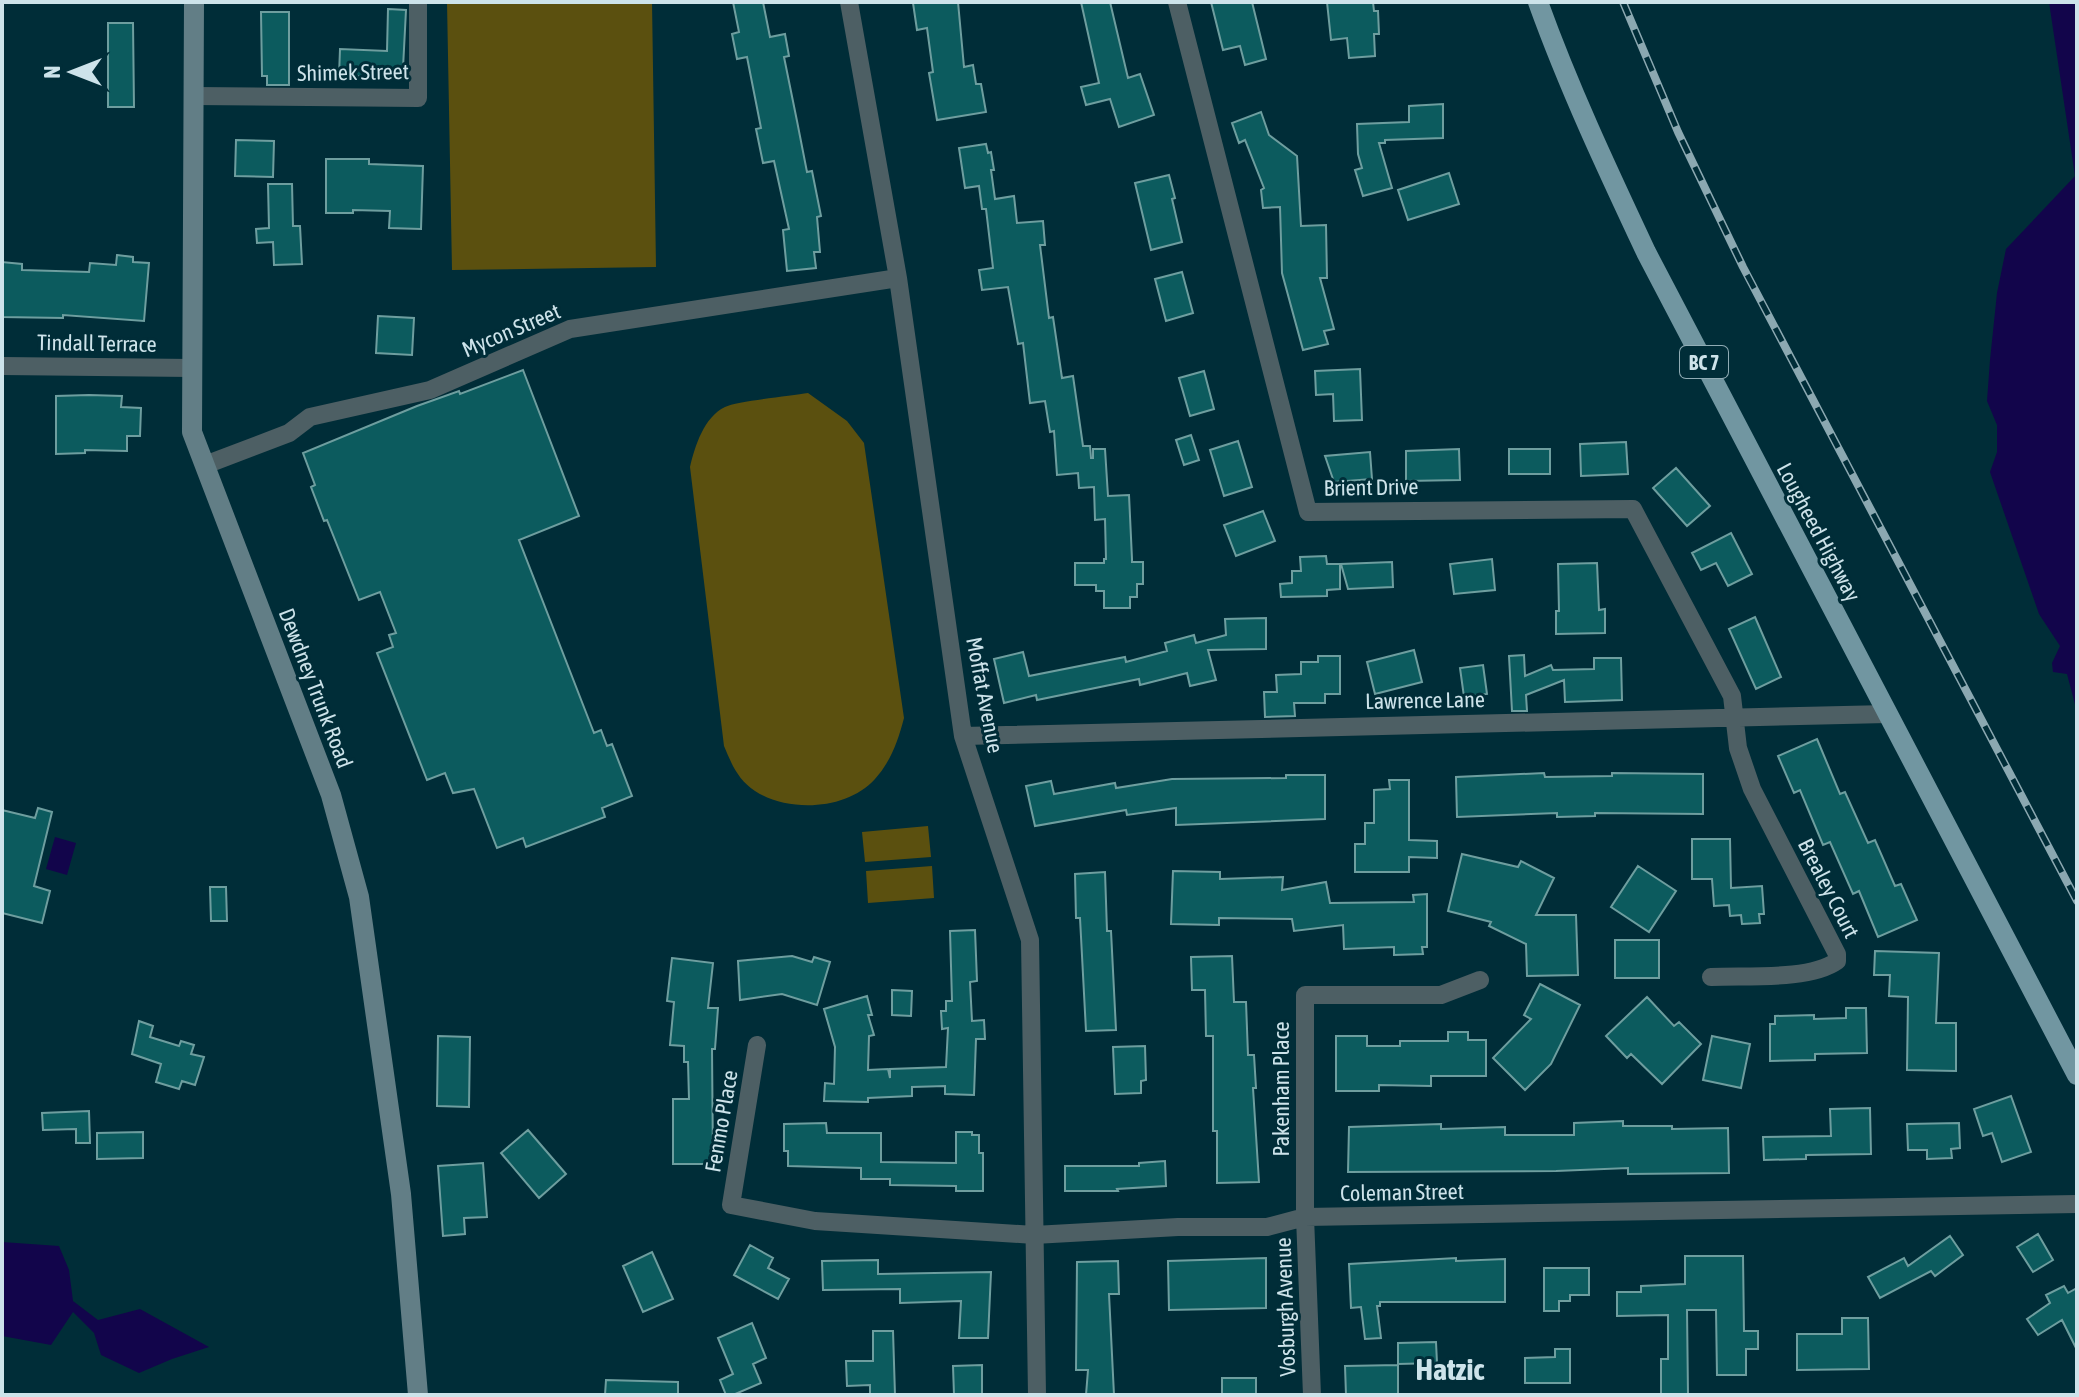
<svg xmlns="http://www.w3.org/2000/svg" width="2079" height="1397" font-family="'Asap Condensed',sans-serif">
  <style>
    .green { fill: #5b500f }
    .water { fill: #12054b }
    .building { fill: #0c5b5e; stroke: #6e9e9f; stroke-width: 2 }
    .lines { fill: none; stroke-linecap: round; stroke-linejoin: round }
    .minor { stroke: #4d5f64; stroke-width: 18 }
    .secondary { stroke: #627e86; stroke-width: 20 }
    .primary { stroke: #7196a1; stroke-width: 20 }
    .rail-casing { stroke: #8ba8b1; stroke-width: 8 }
    .rail { stroke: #002d38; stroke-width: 5; stroke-dasharray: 15; stroke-linecap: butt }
    .labels { text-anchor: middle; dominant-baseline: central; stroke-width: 6; stroke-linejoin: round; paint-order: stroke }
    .shield { fill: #002d38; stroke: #90acb5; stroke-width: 2 }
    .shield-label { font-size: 20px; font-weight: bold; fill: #cde3ea }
    .street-label { font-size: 22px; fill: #cde3ea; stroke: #002d38 }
    .district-label { font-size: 30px; font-weight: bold; fill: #cde3ea; stroke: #002d38 }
  </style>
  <rect width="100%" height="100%" fill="#002d38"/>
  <path class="green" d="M447,2H652L656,267L452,270Z
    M808,393L847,421L864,443L904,718C898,741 891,761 875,779C847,810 789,813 755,791C738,780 731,763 724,746L690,467C695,446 704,417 725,407C737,401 791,396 808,393Z
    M928,826L931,857L865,862L862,832Z
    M932,866L934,898L868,903L866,871Z"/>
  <path class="water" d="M2049,2H2077V712L2067,674L2053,672L2052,663L2060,646L2039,614L1990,472L1997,452V425L1987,401L1990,360L1997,293L2006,249L2075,176Z
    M55,837L76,843L67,875L46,869Z
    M2,1242L59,1246L69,1270L73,1301L98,1320L140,1309L209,1347L172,1359L139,1373L101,1355L94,1333L73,1312L51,1345L2,1336Z"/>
  <path class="building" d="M733,2H763L770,37L785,34L789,56L784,57L797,121L807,172L812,171L821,216L817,217L820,252H814L816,268L787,271L783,230L789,229L774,161L763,163L756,129L761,128L747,57L737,59L732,34L739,32Z
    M958,2L964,67L973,65L976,84H981L986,112L937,120L929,73L933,72L927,28L917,30L913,3Z
    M1081,2H1110L1128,78L1140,74L1154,115L1119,127L1110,99L1086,105L1081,87L1099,83Z
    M1211,2H1252L1266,59L1245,65L1240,46L1223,50Z
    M1327,2H1373L1374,11H1378L1379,34H1374L1375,56L1349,58L1347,38L1331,40Z
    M388,9L406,10L403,68L396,67L395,77L339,76L340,49L387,51Z
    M261,12H289V85H267V76H262Z
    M108,23H133L134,107H108Z
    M1443,104V138L1385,140V143H1379L1392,188L1363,196L1355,170L1362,168L1358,154L1357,124L1409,122V106Z
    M1261,112L1269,135L1297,156L1301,226L1326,225L1327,278H1320L1334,329L1324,331L1328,344L1303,350L1282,273L1280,207L1263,208L1261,190L1264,188L1245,140L1239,143L1232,123Z
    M236,140L274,141L273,177L235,176Z
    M986,144L988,153L991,152L994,170H991L995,199L1014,196L1017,223L1043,221L1045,245H1040L1049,318L1053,317L1062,378L1073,376L1083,446H1090L1091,458H1093V449H1105L1108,496L1129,495L1132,559V562H1143V584H1137V597H1130V608H1104V591H1096V585H1075V563H1104V559H1106L1105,519L1095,520L1094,487L1079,488L1078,473L1057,475L1054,431L1050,432L1045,401L1030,403L1023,343L1018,344L1008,287L982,290L979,270L993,268L986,209H982L979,186L965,188L959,148Z
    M326,159H369V164L423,166L421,229L389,228L390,211L353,210V213H326Z
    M1449,173L1459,204L1408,220L1398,190Z
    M1169,175L1175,198L1172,199L1182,242L1151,250L1135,183Z
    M268,184H292L293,226H300L302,264L274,265L273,242L257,243L256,229L269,228Z
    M117,255L133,257V262L149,263L144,321L63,315V318L2,317V262L22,264V270L89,272L90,263L116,265Z
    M1182,272L1193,313L1166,321L1155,279Z
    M378,316L414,318L412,355L376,353Z
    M1360,369L1362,420L1334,421L1333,394L1316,395L1315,371Z
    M523,370L579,516L519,540L594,733L601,730L607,746L612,744L632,796L602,808L605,817L526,847L523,838L497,848L474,789L453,793L445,773L427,780L377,653L393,647L389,635L396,633L380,592L359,600L327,520L324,521L311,487L315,485L303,453L417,406L459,391L460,394Z
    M1204,371L1214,409L1190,416L1179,378Z
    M89,395L122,396L121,407L141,408L140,436H127V451L85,450V453L56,454V396Z
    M1191,435L1199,460L1184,465L1176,440Z
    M1238,441L1252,487L1224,496L1210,450Z
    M1626,442L1628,474L1581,476L1580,444Z
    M1459,449L1460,480L1406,481V451Z
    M1509,449H1550V474H1509Z
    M1370,452L1372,479L1334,482L1325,456Z
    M1676,468L1710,506L1687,526L1653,488Z
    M1263,511L1275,541L1236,556L1224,525Z
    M1731,533L1752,574L1728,586L1716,563L1701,570L1692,553Z
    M1326,556L1327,564H1340V589L1327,590V596L1281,597L1280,584L1292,583V571H1301L1300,557Z
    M1492,559L1495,590L1454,594L1450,564Z
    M1392,562L1393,587L1348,589L1341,564Z
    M1597,563L1599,610L1605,609V633L1556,634V611H1559L1558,564Z
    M1755,617L1781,677L1756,689L1729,629Z
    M1266,618V649L1208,650L1216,680L1190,686L1187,673L1140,685L1139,679L1037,700L1036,695L1004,703L994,659L1023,652L1029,676L1125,657L1126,662L1167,651L1165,643L1194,635L1196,643L1226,635L1225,619Z
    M1414,650L1422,682L1375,694L1367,662Z
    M1524,655L1525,676L1551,665L1553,670L1594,669V658H1621L1622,700L1565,702L1564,680L1526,695L1527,711H1512L1509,656Z
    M1318,656H1340V694H1325V703H1294L1295,716L1265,717L1264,692H1277L1276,675L1301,674V662H1318Z
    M1483,665L1487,694L1464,697L1460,668Z
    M1817,739L1840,794L1845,792L1868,843L1875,840L1895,886L1901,884L1917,920L1878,937L1859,891L1853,894L1830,842L1823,845L1800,790L1794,793L1778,756Z
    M1544,773L1545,777L1612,776V773L1703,774V814L1595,813V816L1557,817V813L1457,817L1456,777Z
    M1286,775H1325V819L1176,825V808L1127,815L1126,810L1035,826L1026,786L1051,781L1054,794L1115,783L1116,788L1172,779L1286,778Z
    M1389,780H1409V840L1437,841V858L1409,857V872H1355V844H1365V823H1374V790L1390,789Z
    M38,808L52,812L34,886L50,891L42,923L2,913V810L35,818Z
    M1692,839H1730L1731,888L1762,886L1764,914H1759L1760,923L1742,924L1741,915L1730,916L1729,905L1714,906L1712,879H1692Z
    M1462,854L1518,867L1521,861L1554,878L1536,915H1576L1578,975L1527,976L1526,944L1489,926L1491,922L1448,911Z
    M1638,866L1676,891L1649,932L1611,907Z
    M1173,871L1220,872V879L1283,877L1282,890L1326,882L1330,903L1414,902L1413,895L1427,894V947H1422L1423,954L1394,955V947L1344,949L1343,925L1294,931L1292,919L1219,918V925L1171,924Z
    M1105,872L1107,931H1111L1116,1030L1086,1031L1080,918H1076L1075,874Z
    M210,887H226L227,921H211Z
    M975,930L977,981L970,982L972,1021L984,1020L985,1039H976L974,1095L945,1094V1086L912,1087V1096L868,1098V1102L824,1101L825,1083L834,1084L835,1047L824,1009L867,996L872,1015H868L874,1035L869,1036L868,1070L888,1069L890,1078V1069L946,1067L948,1028L942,1029L941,1011H946V1001H952L950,931Z
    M1615,940H1659V978H1615Z
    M1875,951L1939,953L1936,1023H1956V1071L1907,1070L1908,997L1889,996L1890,975H1874Z
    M792,956L812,962L814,957L830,962L817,1005L782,994L740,1000L738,961Z
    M1232,956L1234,1002H1246L1248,1055H1254L1256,1088H1253L1259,1182L1217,1183V1131H1213V1036H1206L1205,990H1192L1191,957Z
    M672,958L713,963L708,1008H718L715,1049H712L713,1164H673V1099H689L688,1062H684V1046L670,1045L674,1002L667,1001Z
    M1540,984L1580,1005L1551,1064L1525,1090L1493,1058L1531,1019L1524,1015Z
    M892,990L912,991L911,1016L892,1015Z
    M1647,997L1674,1026L1679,1022L1701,1044L1662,1084L1631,1054L1627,1058L1606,1036Z
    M1846,1008H1866L1867,1053L1815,1054V1060L1770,1061V1024H1775V1016L1814,1015V1019L1846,1018Z
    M139,1021L153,1026L150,1037L179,1046L181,1041L194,1045L191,1054L204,1057L195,1085L182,1081L179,1089L156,1082L161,1064L132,1054Z
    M1448,1032H1468V1040H1486V1076H1431V1086L1379,1085V1091H1336V1036H1367V1046H1400V1041H1448Z
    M438,1036L470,1037L469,1107L437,1106Z
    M1712,1036L1750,1044L1741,1088L1703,1080Z
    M1145,1046L1146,1080L1141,1081V1093L1115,1094L1113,1047Z
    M2011,1096L2031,1152L2002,1162L1992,1133L1983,1136L1974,1109Z
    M1870,1108L1871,1154L1806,1155V1159L1764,1160L1763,1137L1831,1136L1830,1109Z
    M89,1111L90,1143H76V1129L43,1130L42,1113Z
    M1623,1121V1126H1672V1129L1728,1128L1729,1173L1628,1174V1168L1556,1171L1348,1172L1349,1127L1441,1124V1129L1505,1127V1135H1574V1123Z
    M826,1123L827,1133H881V1162L956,1163V1132H972V1135H979V1153H983V1191H956V1186L890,1185V1179H861V1168L788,1166V1151H784V1124Z
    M1959,1123L1960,1148L1951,1149L1952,1158L1927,1159V1150H1908L1907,1124Z
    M528,1130L566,1174L539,1198L501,1153Z
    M143,1132V1158L97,1159V1133Z
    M1165,1161L1166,1186L1117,1189L1118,1191H1065V1166H1139V1163Z
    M483,1163L487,1217L464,1218L465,1234L443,1236L438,1166Z
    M2038,1234L2053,1260L2033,1272L2017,1247Z
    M1950,1236L1963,1255L1935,1276L1931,1271L1880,1298L1868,1277L1904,1258L1908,1266Z
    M750,1245L773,1258L768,1268L789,1279L778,1299L734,1275Z
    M652,1252L673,1299L643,1312L623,1266Z
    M1685,1256H1743L1744,1331H1758V1349H1746V1375H1717L1716,1310H1687L1688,1395H1661V1359H1668V1315L1617,1316V1292H1641V1286L1685,1284Z
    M1266,1258V1308L1169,1310L1168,1261Z
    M1456,1258V1261L1505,1259V1302H1380V1306H1377L1381,1338L1365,1339L1361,1307L1351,1308L1349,1264Z
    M878,1260V1274L991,1272L988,1338H959L961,1301L900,1303V1289L823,1290L822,1261Z
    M1118,1261L1119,1294H1109L1114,1395H1086L1088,1370H1076L1077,1262Z
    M1544,1268H1589V1295H1570V1301H1559V1311H1544Z
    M2064,1286L2068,1293L2077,1288V1350L2062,1320L2038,1335L2027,1319L2050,1303L2046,1295Z
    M1842,1318H1868L1869,1369L1797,1370V1334H1842Z
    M752,1323L766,1358L753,1364L761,1383L733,1395H726L720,1380L733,1374L718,1338Z
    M873,1331H893L895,1395H870V1385L847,1386L846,1361H873Z
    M1436,1342L1437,1363L1398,1364V1343Z
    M1555,1349H1570V1383H1525V1358L1555,1357Z
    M982,1365V1395H954L953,1366Z
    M1398,1365V1395H1346L1345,1366Z
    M1222,1378H1256V1395H1222Z
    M606,1380L678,1382V1395H605Z"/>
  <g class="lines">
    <path class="minor" d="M849,2L898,278L963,736L1030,940L1037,1395
      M1177,2L1308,512L1633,509L1732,696L1738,748L1752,789L1837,954V961C1809,981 1744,975 1711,977
      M194,96L418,98V2
      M2,366L192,368
      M205,465L289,433L310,417L430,390L570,329L898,278
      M963,736L1887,714
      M757,1045L731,1205L815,1221L1034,1235L1178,1227H1267L1305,1217L2077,1204
      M1312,1395L1305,1217V995H1441L1480,980"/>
    <path class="secondary" d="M194,2L192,432L331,795L359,897L401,1194L418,1395"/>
    <path class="primary" d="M1538,2C1569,88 1607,169 1646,252L2077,1075"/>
    <defs>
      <path id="rail" d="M1623,2L1678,132L1743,267L2077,901"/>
    </defs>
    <use href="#rail" class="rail-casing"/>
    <use href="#rail" class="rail"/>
  </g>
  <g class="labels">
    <rect class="shield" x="1680" y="346" width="48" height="32" rx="6"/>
    <g class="shield-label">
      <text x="1704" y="362">BC 7</text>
    </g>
    <g class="street-label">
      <text transform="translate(353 72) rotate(-1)">Shimek Street</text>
      <text transform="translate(511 330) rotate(-23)">Mycon Street</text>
      <text transform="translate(97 343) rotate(1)">Tindall Terrace</text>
      <text transform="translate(1371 487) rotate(-1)">Brient Drive</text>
      <text transform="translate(1819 532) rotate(62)">Lougheed Highway</text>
      <text transform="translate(316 688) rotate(69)">Dewdney Trunk Road</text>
      <text transform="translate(985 695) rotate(79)">Moffat Avenue</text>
      <text transform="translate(1425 700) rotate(-1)">Lawrence Lane</text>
      <text transform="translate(1829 888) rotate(63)">Brealey Court</text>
      <text transform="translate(1281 1089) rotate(-90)">Pakenham Place</text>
      <text transform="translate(721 1121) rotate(-80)">Fenmo Place</text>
      <text transform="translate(1402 1192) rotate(-1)">Coleman Street</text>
      <text transform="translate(1285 1307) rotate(-92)">Vosburgh Avenue</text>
    </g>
    <g class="district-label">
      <text x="1450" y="1369">Hatzic</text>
    </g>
  </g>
  <rect width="2079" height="1397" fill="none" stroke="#cde3ea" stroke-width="8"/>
  <g transform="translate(72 72) rotate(270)" stroke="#002d38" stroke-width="6" paint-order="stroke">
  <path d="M0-6L14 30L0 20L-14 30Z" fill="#cde3ea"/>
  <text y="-12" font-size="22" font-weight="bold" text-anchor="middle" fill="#cde3ea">N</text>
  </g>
</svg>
